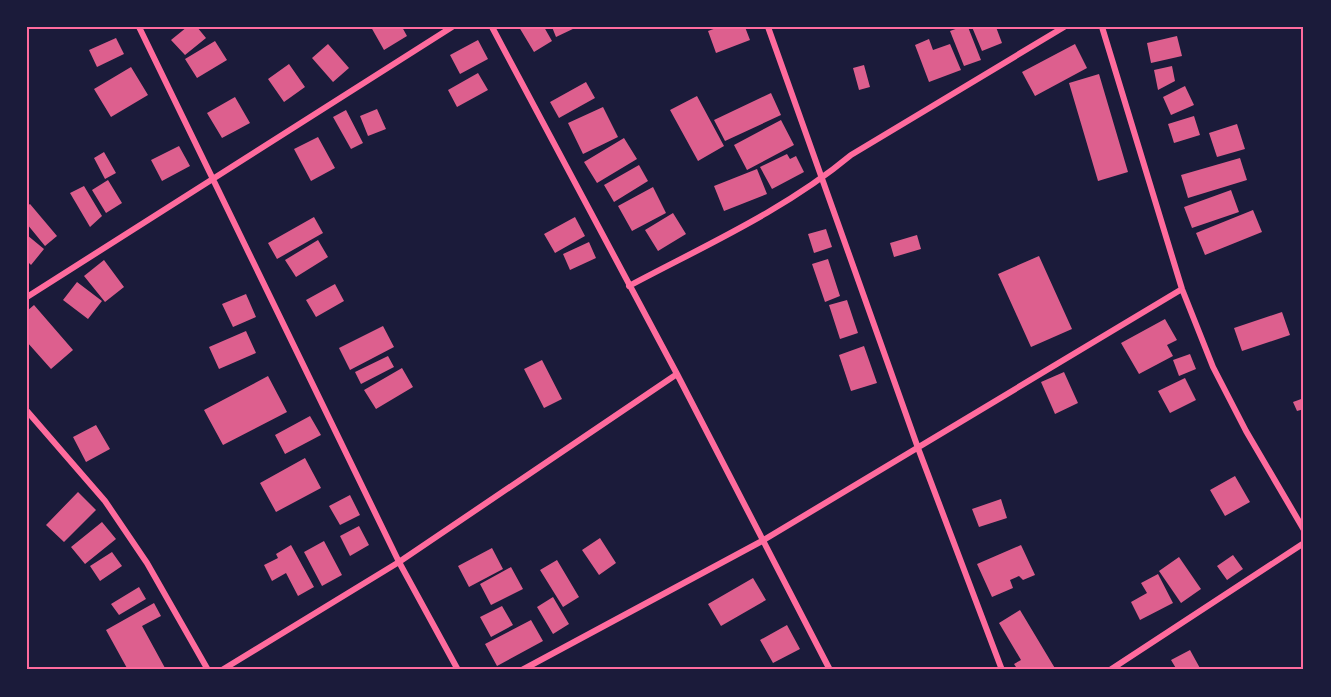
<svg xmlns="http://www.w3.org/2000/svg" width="1331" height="697" font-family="Overpass,sans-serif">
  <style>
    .building { fill: #dd5f8e }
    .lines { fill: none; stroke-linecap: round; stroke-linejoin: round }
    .minor { stroke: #ff6b9d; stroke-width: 6 }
    .neatline { fill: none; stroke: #ff6b9d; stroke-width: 2 }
  </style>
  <rect width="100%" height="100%" fill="#1b1b3a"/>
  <path class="building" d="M187,27H197L206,38L185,55L171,40Z
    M371,27H402L407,36L384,50Z
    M519,27H544L552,41L534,52Z
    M552,27H577L556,37Z
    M719,27H745L750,40L716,53L708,31Z
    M961,27H968L981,60L964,66L950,31Z
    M972,27H996L1002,43L982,51Z
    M1177,36L1182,56L1151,63L1147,43Z
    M116,38L124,54L97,67L89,50Z
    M929,39L933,50L950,44L961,70L929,82L915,45Z
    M478,40L488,59L460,74L450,55Z
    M215,41L227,60L197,78L185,59Z
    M328,44L349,68L333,82L312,58Z
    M1075,44L1087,68L1035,96L1022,72Z
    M289,64L305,87L284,102L268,79Z
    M864,65L870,87L859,90L853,68Z
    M1172,66L1175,81L1158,90L1154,70Z
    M131,67L148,95L111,117L94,89Z
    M478,73L488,90L457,107L448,90Z
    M1099,74L1128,172L1098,181L1069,83Z
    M586,82L595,98L559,118L550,102Z
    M1185,86L1194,105L1171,115L1163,97Z
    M771,93L781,115L725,141L714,120Z
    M697,96L724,146L698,161L670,110Z
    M235,97L250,123L222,138L207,113Z
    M603,107L618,137L583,154L568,123Z
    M377,109L386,129L368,136L360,116Z
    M346,110L363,143L351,149L333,117Z
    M1194,116L1200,135L1174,143L1168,124Z
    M781,120L794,145L747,170L734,145Z
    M1237,124L1245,149L1217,157L1209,133Z
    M318,137L335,168L311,181L294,149Z
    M624,138L637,159L597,183L584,162Z
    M179,146L190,166L162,181L151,160Z
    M104,152L116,173L105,179L94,158Z
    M787,154L790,159L796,156L804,172L772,189L760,167Z
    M1240,158L1247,180L1188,198L1181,175Z
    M639,165L648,181L614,202L604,185Z
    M757,169L767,194L724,211L714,186Z
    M108,180L122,203L106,213L92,190Z
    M84,186L102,216L90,227L70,193Z
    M653,187L666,213L632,231L618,206Z
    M1231,190L1239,212L1192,228L1184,207Z
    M30,204L57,236L45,246L27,224V206Z
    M1253,210L1262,232L1205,255L1196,233Z
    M673,213L686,234L658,251L645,230Z
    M314,217L323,233L277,259L268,243Z
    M575,217L585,236L555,253L544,234Z
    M826,229L832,247L814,253L808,234Z
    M27,235L44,249L31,265L27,261Z
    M917,235L921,249L894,257L890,243Z
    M318,240L328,257L296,277L285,260Z
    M589,242L596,258L570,270L563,254Z
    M1039,256L1072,329L1031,347L998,274Z
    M828,259L840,296L825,302L812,264Z
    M104,260L124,287L105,302L84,276Z
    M77,282L102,301L88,319L63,300Z
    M335,284L344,301L316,317L306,300Z
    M246,294L256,317L233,327L222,304Z
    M847,300L858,333L840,339L829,305Z
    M34,305L73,350L51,369L27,342V311Z
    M1282,312L1290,335L1242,351L1234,328Z
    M1165,319L1177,340L1167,345L1173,356L1139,374L1121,343Z
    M383,326L394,347L350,370L339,348Z
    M246,331L256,353L219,369L209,347Z
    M864,346L877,383L851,391L839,355Z
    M1190,354L1196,369L1179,376L1173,360Z
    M388,356L394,367L361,384L355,372Z
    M542,360L562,399L544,408L524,369Z
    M402,368L413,387L376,409L364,390Z
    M1064,372L1078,403L1055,414L1041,382Z
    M268,376L287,412L223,445L204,410Z
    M1185,378L1196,400L1170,413L1158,391Z
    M1304,398V409L1297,411L1293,402Z
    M310,416L321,435L285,454L275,435Z
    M96,425L110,449L86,462L73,437Z
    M305,458L321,488L276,512L260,483Z
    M1235,476L1250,502L1225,516L1210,490Z
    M78,492L96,510L64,542L46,525Z
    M350,495L360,515L340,525L329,506Z
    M1001,499L1007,518L979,527L972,509Z
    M102,522L116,539L85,564L71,547Z
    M359,526L369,545L350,556L340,536Z
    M600,538L616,563L599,575L582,550Z
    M324,541L342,575L322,586L304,552Z
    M291,545L314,587L298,596L286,573L272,581L264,565L278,558L276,554Z
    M1021,545L1035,575L1023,580L1019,576L1010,580L1013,588L992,597L977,564Z
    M492,548L503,569L469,587L458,566Z
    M112,552L122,566L100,581L90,566Z
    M1233,555L1243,569L1227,580L1217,566Z
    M1179,557L1201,589L1181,603L1159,571Z
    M557,560L579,597L563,607L540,570Z
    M511,567L523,589L491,605L480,584Z
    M1158,574L1173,603L1140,620L1131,602L1147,593L1141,583Z
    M753,578L766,600L721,626L708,604Z
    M139,587L146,599L119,615L111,604Z
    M553,597L569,624L553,634L537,607Z
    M154,603L161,616L142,626L165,668L128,670L106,630Z
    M502,606L513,625L491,637L480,617Z
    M1020,610L1056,670H1018L1014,664L1021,660L999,623Z
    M531,620L543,641L497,666L485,644Z
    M787,625L800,649L773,663L760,640Z
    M1190,650L1201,670H1177L1171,660Z"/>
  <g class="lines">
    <path class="minor" d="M139,27L399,562L458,670
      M492,27L677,374L830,670
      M768,27L918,448L1002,670
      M1102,27L1182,289L1213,367L1246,431L1304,530
      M629,286C704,246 785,210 851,155L1064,27
      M27,297L452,27
      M27,411L105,501L147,563L208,670
      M222,670L399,562L677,374
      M522,670L762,541L1182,289
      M1110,670L1304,543"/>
  </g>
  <rect width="1331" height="697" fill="none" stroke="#1b1b3a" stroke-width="57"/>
  <rect x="28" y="28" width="1274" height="640" class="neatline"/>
</svg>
